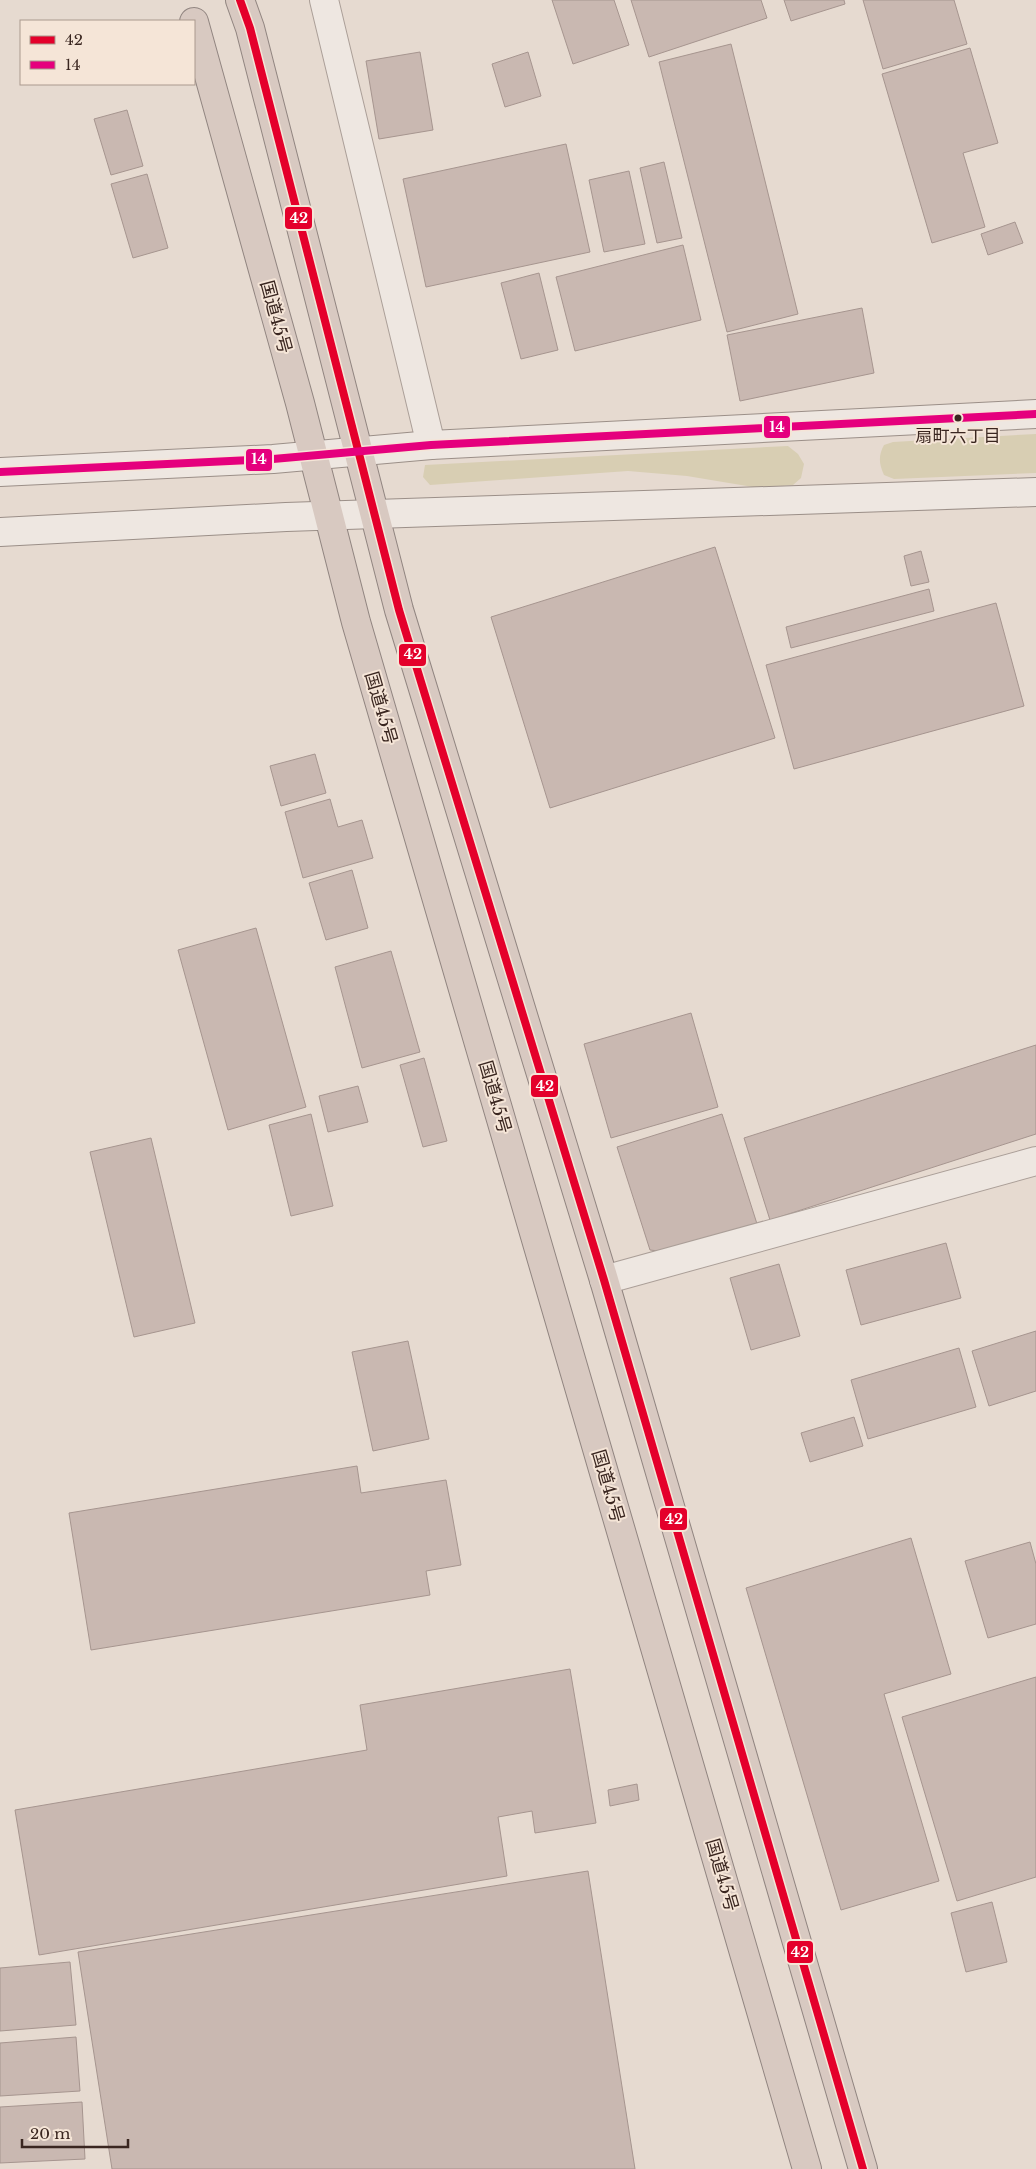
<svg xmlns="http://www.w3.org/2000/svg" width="1036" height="2169" font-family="'Libre Baskerville','Noto Sans JP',serif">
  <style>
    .green { fill: #d8ceb3 }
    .building { fill: #c9b8b1; stroke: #a6958f }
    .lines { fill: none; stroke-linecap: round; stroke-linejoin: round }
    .street-casing { stroke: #ab9f98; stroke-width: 30 }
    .secondary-casing { stroke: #9b8f88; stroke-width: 30 }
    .highway-casing { stroke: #918580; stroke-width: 30 }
    .street { stroke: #eee7e1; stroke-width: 28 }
    .secondary { stroke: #eee7e1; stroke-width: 28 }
    .highway { stroke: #d8c9c1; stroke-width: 28 }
    .bus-1-casing { stroke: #f5e5d7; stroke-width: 11 }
    .bus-2-casing { stroke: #f5e5d7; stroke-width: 11 }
    .bus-1 { stroke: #e4002b; stroke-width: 8 }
    .bus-2 { stroke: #e5007d; stroke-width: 8 }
    .bus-dot { fill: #3a2620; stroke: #f5e5d7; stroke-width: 2 }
    .labels { text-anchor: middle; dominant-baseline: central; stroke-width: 4; stroke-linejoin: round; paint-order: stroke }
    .bus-label { font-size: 17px; fill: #3a2620; stroke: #f5e5d7 }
    .street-label { font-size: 18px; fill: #3a2620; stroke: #f5e5d7 }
    .line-badge { stroke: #f5e5d7; stroke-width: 2 }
    .badge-label { font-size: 14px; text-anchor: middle; font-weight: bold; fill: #fff }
  </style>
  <rect width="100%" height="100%" fill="#e6dad0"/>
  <path class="green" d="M1036,434V473L894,479L884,475C879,464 878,456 884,445L893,442Z
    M788,446L798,454L804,464L801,478L793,485L759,488L687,476L628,471L430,485L423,477L425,465Z"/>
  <path class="building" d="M552,0H614L629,45L573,64Z
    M631,0H761L767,18L649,57Z
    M784,0H844L845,4L791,21Z
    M863,0H954L967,44L883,69Z
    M731,44L798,314L727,332L659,62Z
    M970,48L998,143L963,153L985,227L932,243L882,74Z
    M420,52L433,130L379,139L366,61Z
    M528,52L541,96L505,107L492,64Z
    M127,110L143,166L111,175L94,119Z
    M566,144L590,252L426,287L403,179Z
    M664,162L682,238L657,243L640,168Z
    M629,171L645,244L604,252L589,180Z
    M147,174L168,248L133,258L111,184Z
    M1015,222L1023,243L988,255L981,234Z
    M683,245L701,320L575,351L556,277Z
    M539,273L558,350L521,359L501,283Z
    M862,308L874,373L740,401L727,335Z
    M715,547L775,738L550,808L491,617Z
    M921,551L929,582L911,586L904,556Z
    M929,589L934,611L791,648L786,627Z
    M996,603L1024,706L794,769L766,665Z
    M315,754L326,793L281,806L270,766Z
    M330,799L338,827L362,820L373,858L303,878L285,812Z
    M352,870L368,928L326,940L309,883Z
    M256,928L306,1107L228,1130L178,950Z
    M391,951L420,1052L362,1068L335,967Z
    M691,1013L718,1107L611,1138L584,1044Z
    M1036,1045V1134L770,1220L744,1138Z
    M424,1058L447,1141L423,1147L400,1065Z
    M358,1086L368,1122L328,1132L319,1096Z
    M311,1114L333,1206L291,1216L269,1125Z
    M722,1114L758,1227L675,1253L650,1250L617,1147Z
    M151,1138L195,1323L134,1337L90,1152Z
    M946,1243L961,1298L861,1325L846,1270Z
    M779,1264L800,1336L751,1350L730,1278Z
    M1036,1331V1391L989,1406L972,1351Z
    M408,1341L429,1439L373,1451L352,1352Z
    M959,1348L976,1407L868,1439L851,1380Z
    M854,1417L863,1446L810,1462L801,1433Z
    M357,1466L361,1493L446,1480L461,1565L426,1571L430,1595L91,1650L69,1513Z
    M911,1538L951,1674L884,1694L939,1881L841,1910L746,1588Z
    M1030,1542L1036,1564V1624L988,1638L965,1561Z
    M570,1669L596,1823L535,1833L532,1811L498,1817L507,1876L39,1955L15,1810L367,1750L360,1705Z
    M1036,1677V1877L957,1901L902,1717Z
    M637,1784L639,1800L610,1806L608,1790Z
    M588,1871L635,2169H112L78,1952Z
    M992,1902L1007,1962L966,1972L951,1913Z
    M70,1962L76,2025L0,2031V1968Z
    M76,2037L80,2091L0,2096V2043Z
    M82,2102L85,2159L0,2163V2107Z"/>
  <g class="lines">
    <defs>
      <path id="street" d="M324,0L431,445
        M604,1280L1036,1161"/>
      <path id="secondary" d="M0,472L273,459L431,445L1036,414
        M0,532L286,517L1036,492"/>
      <path id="highway" d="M240,0L250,28L399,610L604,1280L863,2169
        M194,22L300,403L356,622L807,2169"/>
    </defs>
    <use href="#street" class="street-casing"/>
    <use href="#secondary" class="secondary-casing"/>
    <use href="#highway" class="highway-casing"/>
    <use href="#street" class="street"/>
    <use href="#secondary" class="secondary"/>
    <use href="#highway" class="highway"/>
    <defs>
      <path id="bus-1" d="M240,0L250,28L399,610L604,1280L863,2169"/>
      <path id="bus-2" d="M0,472L273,459L431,445L1036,414"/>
    </defs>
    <use href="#bus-1" class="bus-1-casing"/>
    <use href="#bus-2" class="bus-2-casing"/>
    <use href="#bus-1" class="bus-1"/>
    <use href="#bus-2" class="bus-2"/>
  </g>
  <circle class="bus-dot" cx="958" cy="418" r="4.5"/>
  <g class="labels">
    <g class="bus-label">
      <text x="958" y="436">扇町六丁目</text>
    </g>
    <g class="street-label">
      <text transform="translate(276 317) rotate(75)">国道45号</text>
      <text transform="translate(381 708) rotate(74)">国道45号</text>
      <text transform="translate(495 1097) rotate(74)">国道45号</text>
      <text transform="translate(608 1486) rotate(74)">国道45号</text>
      <text transform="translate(722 1875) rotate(74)">国道45号</text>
    </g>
  </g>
  <g class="line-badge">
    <rect x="284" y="206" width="29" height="24" rx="5" fill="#e4002b"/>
    <rect x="763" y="415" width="28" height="24" rx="5" fill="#e5007d"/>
    <rect x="245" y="448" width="28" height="24" rx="5" fill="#e5007d"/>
    <rect x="398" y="643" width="29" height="24" rx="5" fill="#e4002b"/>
    <rect x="530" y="1074" width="29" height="24" rx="5" fill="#e4002b"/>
    <rect x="659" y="1507" width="29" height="24" rx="5" fill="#e4002b"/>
    <rect x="786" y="1940" width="28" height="24" rx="5" fill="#e4002b"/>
  </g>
  <g class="badge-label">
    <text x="299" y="223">42</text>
    <text x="777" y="432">14</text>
    <text x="259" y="464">14</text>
    <text x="413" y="659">42</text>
    <text x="545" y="1091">42</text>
    <text x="674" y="1524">42</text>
    <text x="800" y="1957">42</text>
  </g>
  <rect x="20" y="20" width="175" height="65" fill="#f5e5d7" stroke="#aa998e"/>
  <rect x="30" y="36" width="25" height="8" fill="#e4002b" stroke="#aa998e"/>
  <text x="65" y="45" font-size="15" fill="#3a2620">42</text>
  <rect x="30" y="61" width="25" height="8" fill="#e5007d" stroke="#aa998e"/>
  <text x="65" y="70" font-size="15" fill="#3a2620">14</text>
  <path d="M22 2139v8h106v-8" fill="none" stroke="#3a2620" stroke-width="2.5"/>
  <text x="30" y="2139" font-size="15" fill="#3a2620" stroke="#f5e5d7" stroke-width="4" paint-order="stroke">20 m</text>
</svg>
